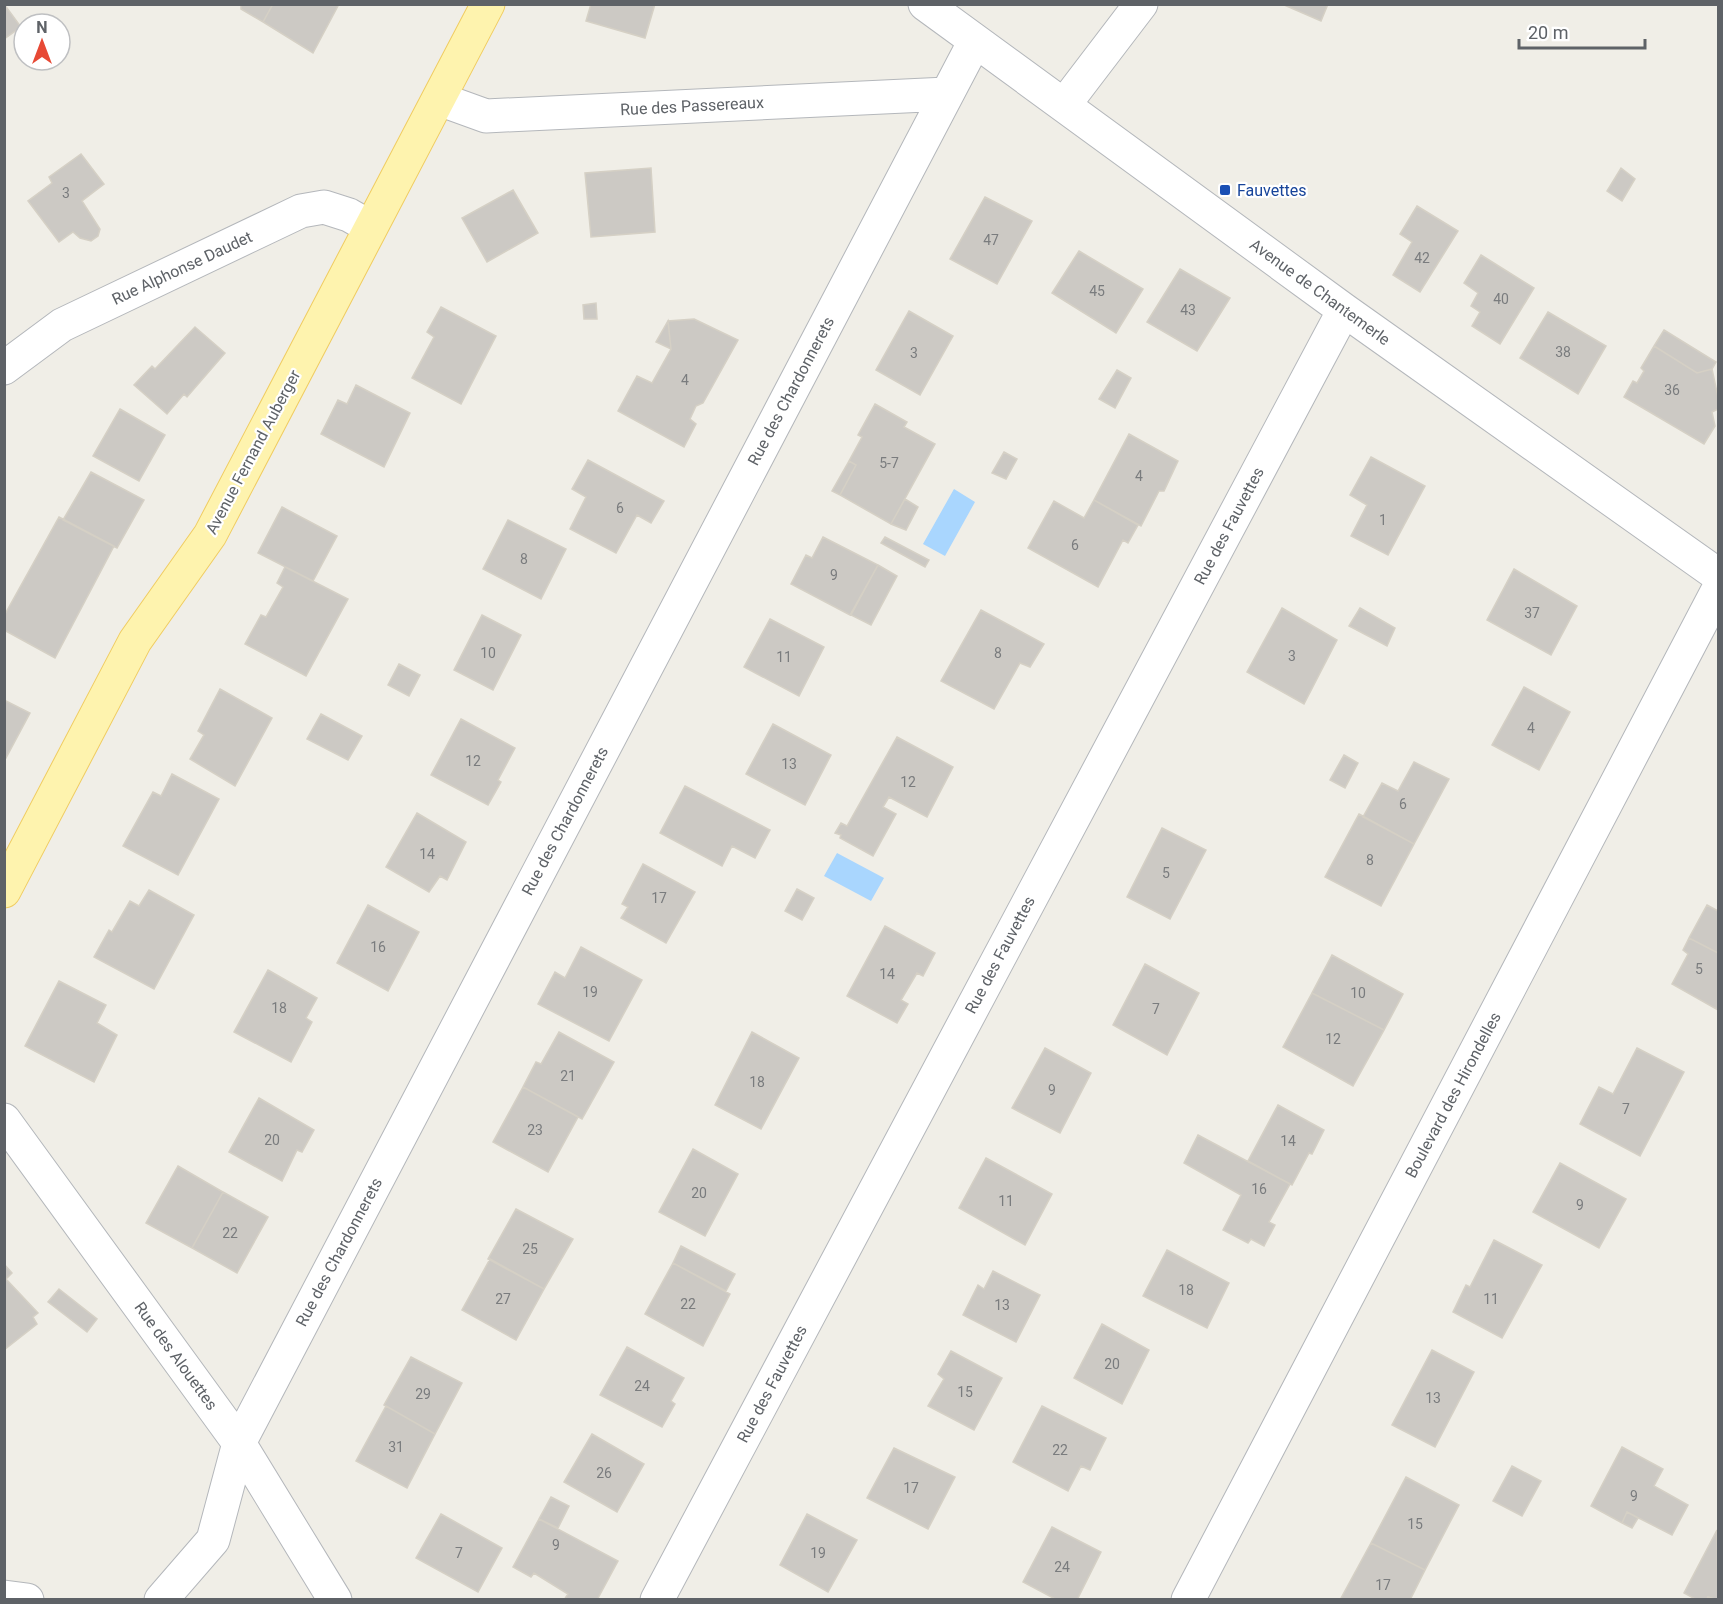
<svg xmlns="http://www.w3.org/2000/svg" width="1723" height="1604" font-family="Roboto,sans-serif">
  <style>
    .water { fill: #a9d6fe }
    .building { fill: #ccc9c4; stroke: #d5d0c5; stroke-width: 1.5 }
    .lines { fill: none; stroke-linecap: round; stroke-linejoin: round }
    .street-casing { stroke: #b4b7bb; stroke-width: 35 }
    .primary-casing { stroke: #f0cc60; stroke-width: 35 }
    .street { stroke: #fff; stroke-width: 33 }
    .primary { stroke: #fef3ae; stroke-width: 33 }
    .transit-dot { fill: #1a4fb4; stroke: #fff; stroke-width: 2 }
    .labels { text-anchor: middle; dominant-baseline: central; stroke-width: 4.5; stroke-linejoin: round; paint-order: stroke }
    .number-label { font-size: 14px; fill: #7a7c7e }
    .street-label { font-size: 16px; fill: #5e6267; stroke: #fff }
    .transit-label { font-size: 16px; fill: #164399; stroke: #fff; text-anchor: start }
  </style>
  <rect width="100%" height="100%" fill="#f0eee7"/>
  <path class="water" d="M954,489L975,502L945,556L923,544Z
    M837,853L884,878L871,901L824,876Z"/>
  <path class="building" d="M4,4L21,27L4,39Z
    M241,4H273L263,22L241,9Z
    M273,4H339L313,53L263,22Z
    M591,4H655L645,38L586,21Z
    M1282,4H1328L1321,21Z
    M81,154L104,184L82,201L100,229L98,236L91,241L80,238L73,232L59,242L28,201L52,183L49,177Z
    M651,168L655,232L591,237L585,173Z
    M1621,168L1635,179L1622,201L1607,191Z
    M513,190L538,233L487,262L462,218Z
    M985,197L1032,221L997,284L950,259Z
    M1417,206L1458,231L1420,292L1393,275L1412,242L1400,234Z
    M1079,251L1143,289L1116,333L1052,293Z
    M1481,255L1534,288L1500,344L1472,326L1480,312L1471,306L1478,293L1464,283Z
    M1180,269L1230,298L1197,351L1147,322Z
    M596,303L597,319H584L583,305Z
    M441,307L496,336L461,404L412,378L434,337L427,332Z
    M909,311L953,336L920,395L876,370Z
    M1548,312L1606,346L1578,394L1520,358Z
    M694,319L738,340L703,403L696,406L690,419L696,424L684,447L618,411L637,376L652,383L671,349L668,321Z
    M668,321L671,349L656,342Z
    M195,327L225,353L187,397L184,394L167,414L134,385L152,366L155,369Z
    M1664,330L1716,362L1712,369L1697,373L1654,346Z
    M1654,346L1697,373L1712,369L1718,397V409L1712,412L1715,426L1704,444L1624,397L1633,381L1637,383L1644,371L1641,368Z
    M1117,370L1131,378L1115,408L1099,399Z
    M356,385L410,413L384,467L321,434L338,400L347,404Z
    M875,404L907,422L904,427L935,444L891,524L840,495L856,465L849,461L862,437L858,435Z
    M120,409L165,435L139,481L93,456Z
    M1129,434L1178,461L1164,491H1159L1141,526L1094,500Z
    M1004,452L1017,459L1006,479L992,473Z
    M1371,457L1425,486L1388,555L1351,536L1367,505L1350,495Z
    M588,460L664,501L651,523L637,515L616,553L570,529L586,497L572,489Z
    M849,461L856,465L840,495L832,491Z
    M91,472L144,500L117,548L63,520Z
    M905,499L918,507L906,530L891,524Z
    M1094,500L1138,525L1128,543L1123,540L1098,587L1028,548L1054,501L1084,518Z
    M282,507L337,536L313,581L258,553Z
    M59,517L114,546L55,658L4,630V616Z
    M508,520L566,549L541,599L483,569Z
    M823,537L878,565L850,615L791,584L806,555L812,558Z
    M885,537L929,560L925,567L881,543Z
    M878,565L897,576L871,625L851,615Z
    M285,567L348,599L306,676L245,644L261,615L266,617L283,587L277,583Z
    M1514,569L1577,606L1551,655L1487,620Z
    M1282,608L1337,640L1304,704L1247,672Z
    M1360,608L1395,628L1387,646L1349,626Z
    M981,610L1044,644L1030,667L1020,663L994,709L941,681Z
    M482,615L521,635L493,690L454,670Z
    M770,619L824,647L799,696L744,667Z
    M399,664L420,675L409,696L388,685Z
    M1524,687L1570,712L1539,770L1492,745Z
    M220,689L272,718L235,786L190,759L204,735L198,731Z
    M4,700L30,713L6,758L4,757Z
    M321,714L362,736L348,760L307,739Z
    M461,719L515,748L498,780L501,782L488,805L431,775Z
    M773,724L831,755L805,805L746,774Z
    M897,737L953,767L927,817L889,797L883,807L896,814L873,856L840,838L841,835L835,833L841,823L847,826Z
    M1344,755L1358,763L1345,788L1330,780Z
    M1414,762L1449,779L1414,844L1363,817L1382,783L1398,791Z
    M172,774L219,799L178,875L123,846L153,792L161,796Z
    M685,786L770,830L755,858L732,846L722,866L660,833Z
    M417,813L466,842L447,880L440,876L429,892L386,867Z
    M1359,814L1414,844L1381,906L1325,877Z
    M1162,828L1206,850L1170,919L1127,897Z
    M643,864L695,892L666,943L621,918L628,907L622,904Z
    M797,889L814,898L802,920L785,911Z
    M149,890L194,915L154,989L94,957L109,930L112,932L130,901L139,906Z
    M368,905L419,932L388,991L337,963Z
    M1707,905L1718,911V953L1689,938Z
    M885,926L935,953L923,976L917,973L901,1000L908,1004L897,1023L847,996Z
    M1689,938L1718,953V1010L1672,984L1688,954L1683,950Z
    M581,947L642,980L609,1041L538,1004L555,972L565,978Z
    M1332,955L1403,994L1384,1030L1312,993Z
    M1145,964L1199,993L1167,1055L1113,1025Z
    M268,970L317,998L306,1018L312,1022L291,1062L234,1032Z
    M59,981L106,1005L97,1023L117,1035L94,1082L25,1046Z
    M1312,993L1384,1030L1353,1086L1283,1047Z
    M559,1032L614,1062L582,1119L523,1087L536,1062L541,1064Z
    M752,1032L799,1058L761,1129L715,1105Z
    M1045,1048L1091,1073L1060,1133L1012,1108Z
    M1637,1048L1684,1072L1640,1156L1580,1124L1599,1087L1613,1094Z
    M523,1087L578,1117L548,1172L493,1142Z
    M259,1098L314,1130L302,1152L297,1150L282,1181L229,1152Z
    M1278,1105L1324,1130L1312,1154L1309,1153L1292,1185L1248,1161Z
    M1198,1135L1290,1184L1269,1222L1275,1225L1264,1246L1251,1239L1248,1243L1223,1230L1241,1195L1184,1163Z
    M693,1149L738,1174L705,1236L659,1212Z
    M986,1158L1052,1194L1025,1245L959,1208Z
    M1560,1163L1626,1199L1599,1248L1533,1212Z
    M178,1166L223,1192L192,1248L146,1223Z
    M223,1192L268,1217L237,1273L192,1248Z
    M516,1209L573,1239L544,1289L488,1259Z
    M1494,1240L1542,1265L1502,1338L1453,1312L1466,1285L1470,1287Z
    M681,1246L735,1274L726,1291L673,1263Z
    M1167,1250L1229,1283L1207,1328L1143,1296Z
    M490,1259L544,1289L516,1340L462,1310Z
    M673,1263L730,1294L703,1346L645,1314Z
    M4,1264L12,1273L6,1279L38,1313L33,1317L37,1324L4,1350Z
    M993,1271L1040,1295L1016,1342L963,1315L978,1285L984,1289Z
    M59,1289L97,1319L87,1332L48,1302Z
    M1102,1324L1149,1350L1122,1404L1074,1378Z
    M627,1347L684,1378L671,1401L675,1404L662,1427L600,1395Z
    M1432,1350L1474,1372L1435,1447L1392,1425Z
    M951,1351L1002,1378L974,1430L928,1406L944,1379L938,1374Z
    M411,1357L462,1383L435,1434L384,1405Z
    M386,1406L435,1434L407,1488L356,1461Z
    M1042,1406L1106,1438L1090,1470L1081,1466L1068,1491L1013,1462Z
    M592,1434L644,1464L617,1512L564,1482Z
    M1622,1447L1663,1469L1654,1486L1688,1505L1672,1535L1627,1512L1622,1523L1591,1506Z
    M894,1448L955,1477L928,1529L867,1498Z
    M1512,1466L1541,1481L1522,1516L1493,1501Z
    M1406,1477L1459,1505L1425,1570L1371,1543Z
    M551,1497L569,1506L558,1528L539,1519Z
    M1627,1512L1638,1518L1632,1528L1622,1523Z
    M441,1514L502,1548L478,1592L416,1558Z
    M807,1514L857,1540L828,1592L780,1565Z
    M539,1519L618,1561L597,1600H564L568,1594L534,1573L531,1577L513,1567Z
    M1052,1527L1101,1552L1077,1600H1057L1023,1582Z
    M1717,1530L1718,1600L1708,1597L1706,1600H1697L1684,1593Z
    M1371,1543L1425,1570L1410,1600H1340Z"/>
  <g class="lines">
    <defs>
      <path id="street" d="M925,4L1344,310L1718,575
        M439,99L486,116L947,94
        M1064,105L1141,4
        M4,368L62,325L301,211L324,207L349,215L370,227
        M4,1120L239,1443L335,1600
        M4,1597L27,1600
        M161,1600L213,1540L239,1443L975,41
        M657,1600L1344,310
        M1188,1600L1718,590"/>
      <path id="primary" d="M4,891L135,641L210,535L488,4"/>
    </defs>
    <use href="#street" class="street-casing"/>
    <use href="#primary" class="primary-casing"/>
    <use href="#street" class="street"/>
    <use href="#primary" class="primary"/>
  </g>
  <rect class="transit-dot" x="1219" y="184" width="12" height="12" rx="3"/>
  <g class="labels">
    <g class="number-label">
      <text x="66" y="193">3</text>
      <text x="991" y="240">47</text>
      <text x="1422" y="258">42</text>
      <text x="1097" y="291">45</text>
      <text x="1501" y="299">40</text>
      <text x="1188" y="310">43</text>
      <text x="1563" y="352">38</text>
      <text x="914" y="353">3</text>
      <text x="685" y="380">4</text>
      <text x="1672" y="390">36</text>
      <text x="889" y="463">5-7</text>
      <text x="1139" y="476">4</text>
      <text x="620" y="508">6</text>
      <text x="1383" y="520">1</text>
      <text x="1075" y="545">6</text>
      <text x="524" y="559">8</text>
      <text x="834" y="575">9</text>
      <text x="1532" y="613">37</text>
      <text x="488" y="653">10</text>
      <text x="998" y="653">8</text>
      <text x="1292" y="656">3</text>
      <text x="784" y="657">11</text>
      <text x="1531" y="728">4</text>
      <text x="473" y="761">12</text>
      <text x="789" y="764">13</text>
      <text x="908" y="782">12</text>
      <text x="1403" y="804">6</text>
      <text x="427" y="854">14</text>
      <text x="1370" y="860">8</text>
      <text x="1166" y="873">5</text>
      <text x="659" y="898">17</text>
      <text x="378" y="947">16</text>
      <text x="1699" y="969">5</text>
      <text x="887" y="974">14</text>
      <text x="590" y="992">19</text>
      <text x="1358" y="993">10</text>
      <text x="279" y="1008">18</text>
      <text x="1156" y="1009">7</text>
      <text x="1333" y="1039">12</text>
      <text x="568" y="1076">21</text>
      <text x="757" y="1082">18</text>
      <text x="1052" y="1090">9</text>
      <text x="1626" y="1109">7</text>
      <text x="535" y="1130">23</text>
      <text x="272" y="1140">20</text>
      <text x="1288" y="1141">14</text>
      <text x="1259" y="1189">16</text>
      <text x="699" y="1193">20</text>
      <text x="1006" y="1201">11</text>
      <text x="1580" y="1205">9</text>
      <text x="230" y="1233">22</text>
      <text x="530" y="1249">25</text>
      <text x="1186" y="1290">18</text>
      <text x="503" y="1299">27</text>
      <text x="1491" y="1299">11</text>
      <text x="688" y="1304">22</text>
      <text x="1002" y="1305">13</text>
      <text x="1112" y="1364">20</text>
      <text x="642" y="1386">24</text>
      <text x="965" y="1392">15</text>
      <text x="423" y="1394">29</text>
      <text x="1433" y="1398">13</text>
      <text x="396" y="1447">31</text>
      <text x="1060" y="1450">22</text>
      <text x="604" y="1473">26</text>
      <text x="911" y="1488">17</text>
      <text x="1634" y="1496">9</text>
      <text x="1415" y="1524">15</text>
      <text x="556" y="1545">9</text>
      <text x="459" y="1553">7</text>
      <text x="818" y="1553">19</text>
      <text x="1062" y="1567">24</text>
      <text x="1383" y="1585">17</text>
    </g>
    <g class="street-label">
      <text transform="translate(692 106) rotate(-3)">Rue des Passereaux</text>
      <text transform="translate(182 268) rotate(-25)">Rue Alphonse Daudet</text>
      <text transform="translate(1320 292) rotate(36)">Avenue de Chantemerle</text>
      <text transform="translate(791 391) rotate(-62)">Rue des Chardonnerets</text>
      <text transform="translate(253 452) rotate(-62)">Avenue Fernand Auberger</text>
      <text transform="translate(1229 526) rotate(-62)">Rue des Fauvettes</text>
      <text transform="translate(565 821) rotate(-62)">Rue des Chardonnerets</text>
      <text transform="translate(1000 955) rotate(-62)">Rue des Fauvettes</text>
      <text transform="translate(1453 1095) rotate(-62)">Boulevard des Hirondelles</text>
      <text transform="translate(339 1252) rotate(-62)">Rue des Chardonnerets</text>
      <text transform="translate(176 1356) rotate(54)">Rue des Alouettes</text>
      <text transform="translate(772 1384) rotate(-62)">Rue des Fauvettes</text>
    </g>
    <g class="transit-label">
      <text x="1237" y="190">Fauvettes</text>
    </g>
  </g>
  <rect width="1723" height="1604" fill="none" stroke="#5e6267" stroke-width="12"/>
  <g transform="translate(42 42)"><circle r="28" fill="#ffffff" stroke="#bfc0c2" stroke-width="1.5"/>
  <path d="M0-4.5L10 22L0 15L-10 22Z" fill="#e74935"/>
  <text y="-9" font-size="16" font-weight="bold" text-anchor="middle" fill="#5e6267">N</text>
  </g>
  <path d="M1519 39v9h126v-9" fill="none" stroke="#5e6267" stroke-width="3"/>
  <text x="1528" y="39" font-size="18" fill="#5e6267" stroke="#ffffff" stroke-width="4.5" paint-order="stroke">20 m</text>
</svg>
